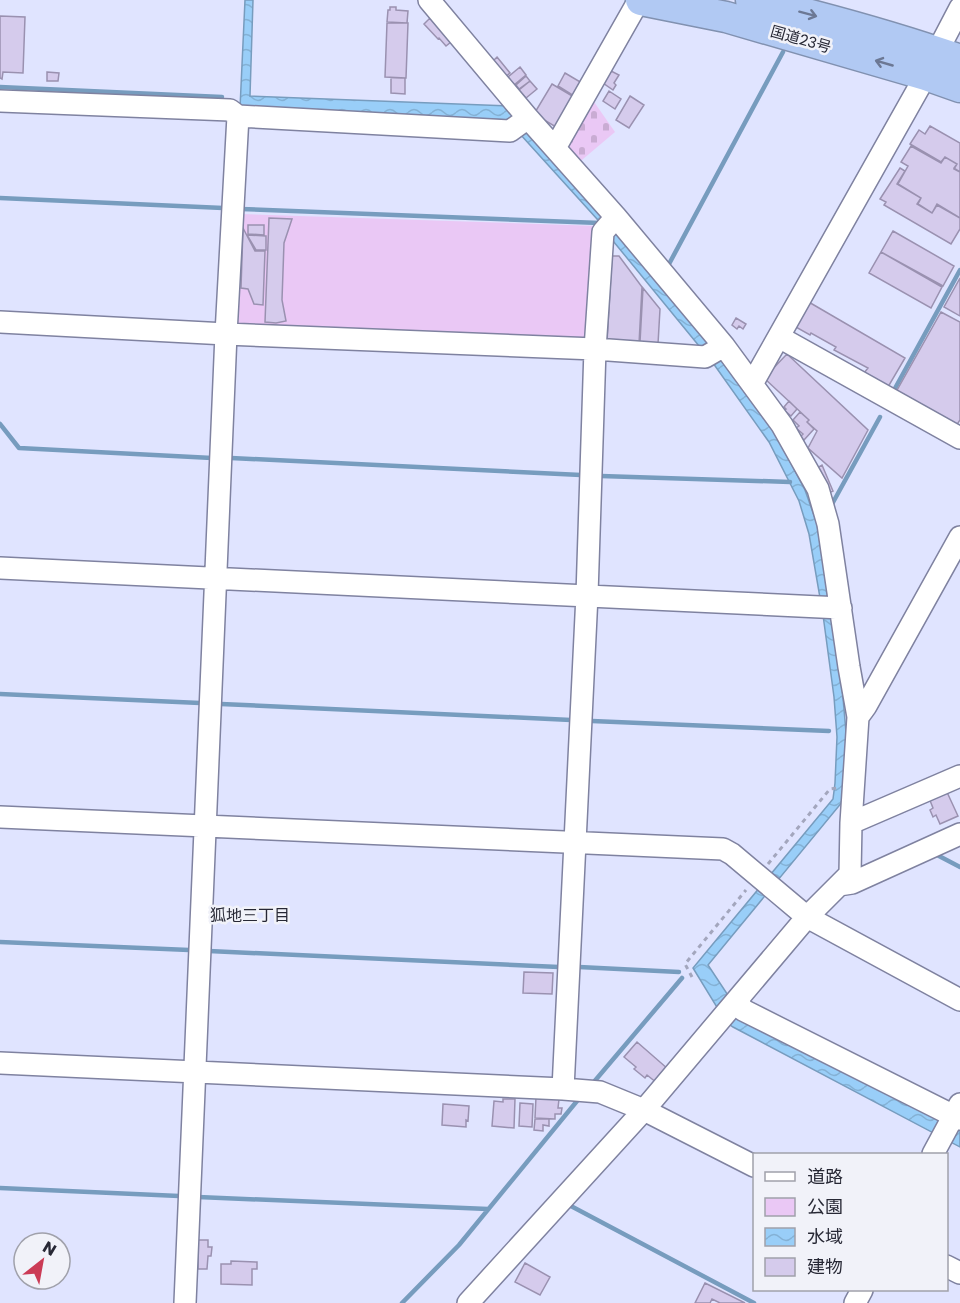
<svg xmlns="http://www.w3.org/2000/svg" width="960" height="1303" font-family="Poppins,'Noto Sans JP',sans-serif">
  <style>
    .green { fill: #eac8f5 }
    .cemetery { fill: url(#cemetery-stones) }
    .water { fill: url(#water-waves); stroke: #779cbe; stroke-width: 1.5 }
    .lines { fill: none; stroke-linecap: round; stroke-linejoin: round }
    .stream { stroke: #779cbe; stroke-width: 4.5 }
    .building { fill: #d5cbec; stroke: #9a91b0; stroke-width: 1.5 }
    .minor-casing { stroke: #7f82a0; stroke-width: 24 }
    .highway-casing { stroke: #8191b0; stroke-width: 33 }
    .path { stroke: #a3a6bd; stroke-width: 3; stroke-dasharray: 4.5 4.5; stroke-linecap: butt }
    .minor { stroke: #fff; stroke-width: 21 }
    .highway { stroke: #b1c9f3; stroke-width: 30 }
    .oneway { stroke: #6c7894 }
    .labels { text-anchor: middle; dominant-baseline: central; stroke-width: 5; stroke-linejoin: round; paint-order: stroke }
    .street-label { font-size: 15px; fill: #272835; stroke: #f1f2f9 }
    .neighbourhood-label { font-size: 16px; fill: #272835; stroke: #f1f2f9 }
  </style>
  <defs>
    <pattern id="cemetery-stones" width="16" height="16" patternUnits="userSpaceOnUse" patternTransform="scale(1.5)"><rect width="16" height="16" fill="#eac8f5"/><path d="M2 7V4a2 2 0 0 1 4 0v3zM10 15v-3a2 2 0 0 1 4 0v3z" fill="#c9acd3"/></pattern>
    <pattern id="water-waves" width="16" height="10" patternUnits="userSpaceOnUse" patternTransform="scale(1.5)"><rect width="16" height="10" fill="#99cef8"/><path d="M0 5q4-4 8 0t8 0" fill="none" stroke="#84b1d5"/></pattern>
  </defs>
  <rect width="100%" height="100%" fill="#e0e4ff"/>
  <path class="green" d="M240,214L598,226L589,340L233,325Z"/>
  <path class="cemetery" d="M592,99L615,132L576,165L562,148Z"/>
  <path class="water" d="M245,0H253L250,96L510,106L721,358L775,433L805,490L817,524L842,686L847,744L843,801L708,965L741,1015L960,1130V1147L733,1027L726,1022L693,968L833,799L835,783L837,737L834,697L823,615L809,534L799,501L769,442L713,363L609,236L597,219L520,134L509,120L240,108Z"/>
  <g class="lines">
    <path class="stream" d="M0,87L222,97
      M0,198L223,208
      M241,209L600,223
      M669,264L783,52
      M893,392L960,270
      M0,424L19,448L212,458
      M231,458L581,475
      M601,476L790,482
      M831,506L880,417
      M0,694L200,703
      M221,704L571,720
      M592,721L829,731
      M939,856L960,867
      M0,942L189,950
      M209,951L559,967
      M579,967L679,972
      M593,1083L682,978
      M0,1188L179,1196
      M198,1197L488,1209
      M569,1205L754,1303
      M402,1303L459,1245L577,1101"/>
  </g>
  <path class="building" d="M390,7H396V10L408,11L407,23L387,22L388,10H390Z
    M0,16L25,17L23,73L3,72L2,79L0,78Z
    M430,18L451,42L446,46L439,38L438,39L424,24Z
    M387,23H408L406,78L385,77Z
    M497,57L510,73L505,77L492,62Z
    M520,67L526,75L514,85L508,77Z
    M611,71L619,75L614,83L616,85L613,90L603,83Z
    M47,72L59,73L58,81H47Z
    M565,73L582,83L574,96L558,86Z
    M526,76L530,81L519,89L516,85Z
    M391,78H405V94L391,93Z
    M530,81L537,89L526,98L519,90Z
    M552,84L574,97L556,127L534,114Z
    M609,91L621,99L615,109L603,101Z
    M630,96L644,105L629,128L616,120Z
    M930,126L960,143V172L954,168L957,164L945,157L941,162L910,144L919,130L925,134Z
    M911,146L941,163L945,157L957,164L954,169L960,172V218L937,204L932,213L918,204L921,198L898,184L908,166L901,162Z
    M900,168L905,171L897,184L921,198L917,204L932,213L937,205L960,218V229L951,244L884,205L886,202L880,199Z
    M269,218L292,219L284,243L282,300L286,321L276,323L265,322Z
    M248,225H264V235L248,234Z
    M243,228L255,251H265L263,305L254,304L248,289L241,288Z
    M893,231L954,266L943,286L881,252Z
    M247,235L266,236V250H256Z
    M881,252L942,287L931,308L869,273Z
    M612,256H619L642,287L639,344L607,342Z
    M960,278V316L944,307Z
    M643,288L660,309L658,344L640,342Z
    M807,301L905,358L888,387L864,373L868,368L834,350L836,347L811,333L810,335L796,327L795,329L793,328Z
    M941,312L960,322V420L956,426L896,392Z
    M736,318L746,324L743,329L739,326L737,329L732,325Z
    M787,354L868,430L842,478L808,448L817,431L807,422L809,420L764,378Z
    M789,401L797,409L791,416L784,410L786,409L784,407Z
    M800,412L809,420L807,422L814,429L804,440L800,437L803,434L796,428L799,426L793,420Z
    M822,465L833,491L828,493L817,468Z
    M946,790L958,816L940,824L936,815L933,817L930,810L933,808L929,798Z
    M524,972L553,973L552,994L523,993Z
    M637,1042L668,1069L657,1083L647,1075L645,1078L634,1069L636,1067L624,1057Z
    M536,1097L559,1099L558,1108H562L561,1114H555V1119L535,1118Z
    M503,1099H515L514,1128L492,1126L494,1101L503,1102Z
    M520,1103L533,1104L532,1127L519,1126Z
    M443,1104L469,1106L468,1121L466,1120V1127L442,1125Z
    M535,1119H549V1126L543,1125V1131L534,1130Z
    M198,1240H208V1247H212L211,1256H208L207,1269H198Z
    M231,1261L257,1262V1269H252V1285L221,1284V1264H231Z
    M525,1263L550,1277L540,1295L515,1282Z
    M705,1283L745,1303H720L712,1299L710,1303H695Z"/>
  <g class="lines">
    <defs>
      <path id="minor" d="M429,0L528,118L616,217L724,346L782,425L818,489L828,524L849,667L858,717L851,823L850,874L807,917L644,1110L468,1303
        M0,101L230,110L238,116L510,131L528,118
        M555,148L639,0
        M0,322L226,334L595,349L705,357L724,346
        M779,337L960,438
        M752,384L926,75L937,52L960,8
        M0,568L841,608
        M858,717L866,706L960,537
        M0,817L723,849L732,854L807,917L960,1000
        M851,823L960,776
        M839,885L852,883L960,834
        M737,1000L743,1010L960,1119
        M0,1063L563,1089L600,1092L644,1110L754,1166
        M563,1089L587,595L595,349L603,232L616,217
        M933,1154L960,1104
        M946,1266L960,1273
        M185,1303L226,334L238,116
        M855,1303L862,1290"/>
      <path id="highway" d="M641,0L726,17L926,75L960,87
        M751,0C821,17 892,36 960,60"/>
    </defs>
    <use href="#minor" class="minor-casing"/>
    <use href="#highway" class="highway-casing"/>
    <path class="path" d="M768,864L830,789L837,788
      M692,977L685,964L746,890"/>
    <use href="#minor" class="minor"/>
    <use href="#highway" class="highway"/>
  </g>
  <defs><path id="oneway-shaft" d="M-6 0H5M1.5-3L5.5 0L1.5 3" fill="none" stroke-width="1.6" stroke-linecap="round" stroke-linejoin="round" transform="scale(1.5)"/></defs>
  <g class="oneway">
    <use href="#oneway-shaft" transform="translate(808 14) rotate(15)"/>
    <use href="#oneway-shaft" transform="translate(884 63) rotate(-164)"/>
  </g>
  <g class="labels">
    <g class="street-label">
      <text transform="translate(801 39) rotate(16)">国道23号</text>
    </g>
    <g class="neighbourhood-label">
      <text x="250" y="915">狐地三丁目</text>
    </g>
  </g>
  <rect x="753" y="1153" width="195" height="138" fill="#f1f2f9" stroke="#a0a1ab" stroke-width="1.5"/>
  <rect x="765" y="1172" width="30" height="9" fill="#ffffff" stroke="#a0a1ab" stroke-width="1.5"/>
  <text x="807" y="1183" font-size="18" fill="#272835">道路</text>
  <rect x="765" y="1198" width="30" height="18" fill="#eac8f5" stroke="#a0a1ab" stroke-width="1.5"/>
  <text x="807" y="1213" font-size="18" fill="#272835">公園</text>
  <rect x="765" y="1228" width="30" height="18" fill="url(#water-waves)" stroke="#a0a1ab" stroke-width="1.5"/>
  <text x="807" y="1243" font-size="18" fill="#272835">水域</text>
  <rect x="765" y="1258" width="30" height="18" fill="#d5cbec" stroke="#a0a1ab" stroke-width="1.5"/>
  <text x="807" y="1273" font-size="18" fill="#272835">建物</text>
  <g transform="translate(42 1261) rotate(31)"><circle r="28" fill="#f1f2f9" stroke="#a0a1ab" stroke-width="1.5"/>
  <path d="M0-4.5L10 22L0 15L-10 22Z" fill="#cb3b56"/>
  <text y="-9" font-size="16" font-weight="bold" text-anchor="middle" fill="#272835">N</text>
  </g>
</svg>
